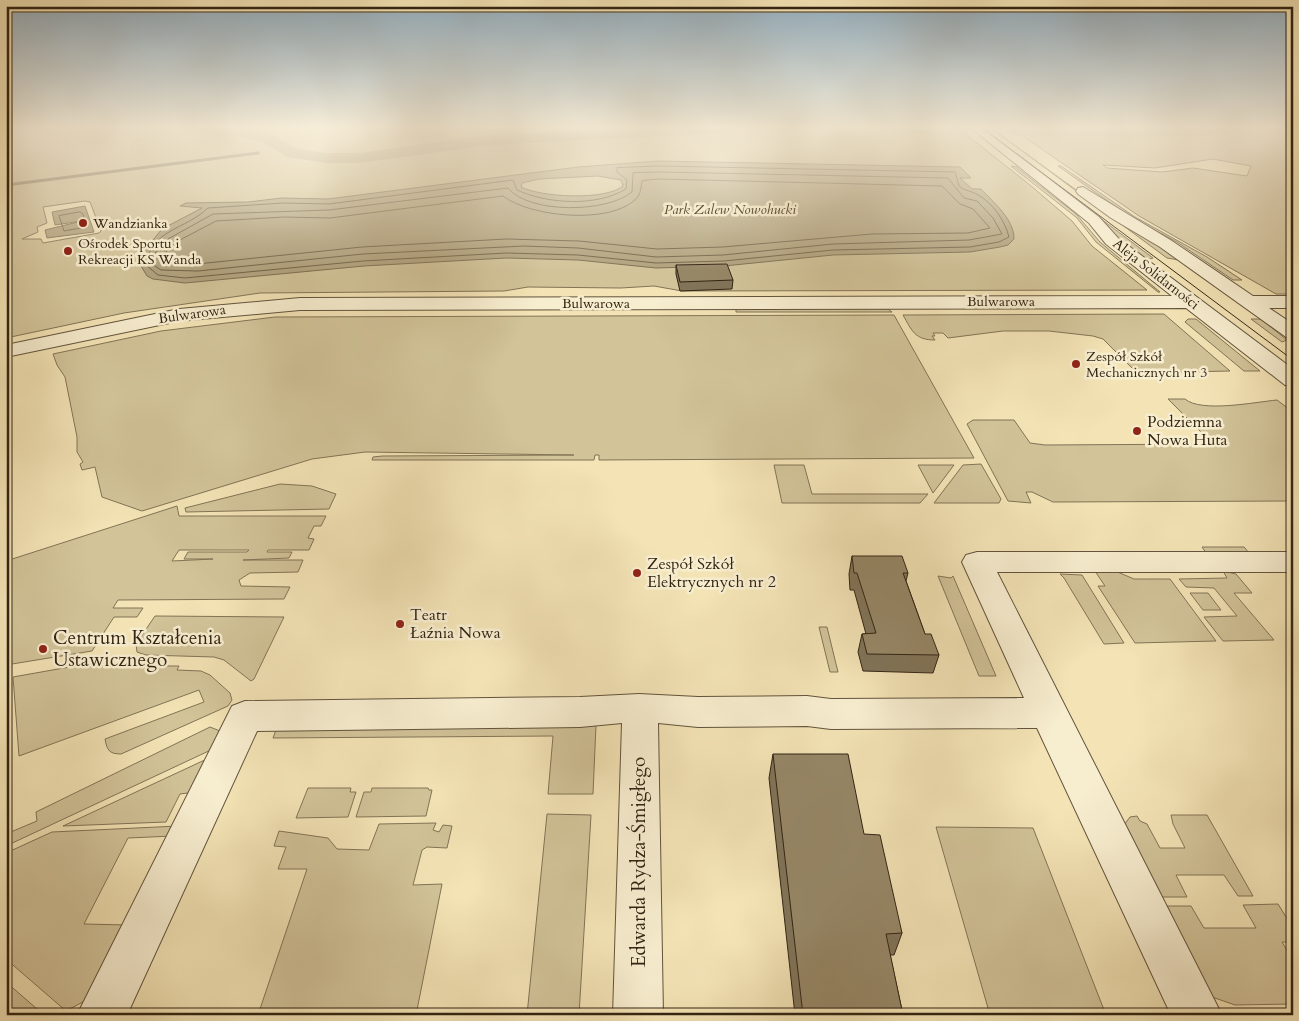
<svg xmlns="http://www.w3.org/2000/svg" width="1299" height="1021" font-family="Cardo,serif">
  <style>
    .green { fill: #d2c399; stroke: #827456; fill-rule: evenodd }
    .water { fill: #b1a27e; stroke: #7e7053; fill-rule: evenodd }
    .lines { fill: none; stroke-linecap: round; stroke-linejoin: round }
    .shore { stroke: #726348; stroke-width: 1 }
    .stream { stroke: #7e7053; stroke-width: 3 }
    .river { fill: #b1a27e; fill-rule: evenodd }
    .minor-casing { stroke: #62543c; stroke-width: 2 }
    .minor { fill: #f7edcf; fill-rule: evenodd }
    .tram { stroke: #322413; stroke-width: 1 }
    .wall { fill: #817459; stroke: #322413 }
    .building { fill: #968767; stroke: #322413 }
    .poi-dot { fill: #8f2418; stroke: #f7edcf; stroke-width: 2 }
    .labels { text-anchor: middle; dominant-baseline: central; stroke-width: 5; stroke-linejoin: round; paint-order: stroke }
    .far-park-label { font-size: 14px; font-style: italic; fill: #5a4c34; stroke: #f7edcf }
    .far-poi-label { font-size: 14px; fill: #322413; stroke: #f7edcf; text-anchor: start }
    .far-street-label { font-size: 14px; fill: #322413; stroke: #f7edcf }
    .poi-label { font-size: 16px; fill: #322413; stroke: #f7edcf; text-anchor: start }
    .near-poi-label { font-size: 19px; fill: #322413; stroke: #f7edcf; text-anchor: start }
    .near-street-label { font-size: 19px; fill: #322413; stroke: #f7edcf }
  </style>
  <rect width="100%" height="100%" fill="#f3e3b5"/>
  <filter id="stains"><feTurbulence type="fractalNoise" baseFrequency=".004" numOctaves="4"/><feColorMatrix values="0 0 0 0 .2 0 0 0 0 .09 0 0 0 0 .02 0 0 0 .5 -.17"/></filter>
  <radialGradient id="worn" r=".72"><stop offset=".6" stop-color="#630" stop-opacity="0"/><stop offset="1" stop-color="#630" stop-opacity=".3"/></radialGradient>
  <path class="green" d="M6,128H513L525,135H552L574,131H624L661,128H958L1030,185L1072,221L1092,246L1147,290L682,291L654,286L621,288L528,287L504,291L260,293L124,313L6,338ZM85,201L90,202L101,231L99,233L43,243L41,239H22L38,232L37,227L47,223L43,207Z
    M1011,128H1293V294H1276L1139,216ZM1213,159L1251,166L1247,176L1193,168L1162,172L1107,168L1103,165L1155,168Z
    M999,134L1115,218L1150,238L1179,260L1167,258Z
    M992,137L1153,258L1146,260L1119,239L1099,219Z
    M1011,166L1016,167L1076,214L1100,242L1160,292H1158L1096,242L1077,218Z
    M1058,166H1061L1135,217L1207,257L1242,280H1233L1177,242L1132,218Z
    M736,307L888,309L892,312H736Z
    M1164,314L1230,371L1137,373L1103,339L1093,336L1049,331H1003L948,338L943,333H933L935,336H932L935,340C915,340 912,331 903,315Z
    M894,315L974,458L599,460V455H595L594,460H372L373,457L382,456L574,455L365,452L312,459L142,511L102,497L95,467L82,470L80,464L83,462L77,452V437L65,377L57,365L53,354L161,331L275,317Z
    M1188,319H1196L1260,371H1244L1185,322Z
    M1251,319H1261L1287,340L1282,342Z
    M1168,399H1185C1201,413 1256,402 1277,400L1293,412V501L1053,502L1032,492H1026L1031,503L1008,501L967,424L973,420H1014L1030,443L1045,445L1213,444Z
    M981,464L1001,499L999,503H934L963,465Z
    M774,465H804L812,494H928L920,503H782Z
    M918,465H954L933,493Z
    M280,484L312,486L336,494L329,509L186,512L185,508Z
    M177,506L179,516H326L321,526H314L308,538L314,539L309,550H268L267,552H292L289,558L243,560H303L298,572L250,573L239,580L241,586L290,587L284,599L118,600L113,608H143L137,617H114L92,651L12,664L6,594V561ZM179,550H249L247,552H188L184,559H213L172,561Z
    M1202,547H1244L1250,554H1207Z
    M1093,568H1108L1134,579H1170L1216,641L1135,643L1098,586H1105Z
    M1223,571L1236,574L1252,593H1234L1274,640L1223,641L1204,617L1237,616L1214,588L1186,587L1179,579L1227,578Z
    M1060,574L1082,575L1124,643L1104,644L1064,578Z
    M938,576L951,578L953,576L996,676H979Z
    M1190,593H1208L1221,610H1203Z
    M155,616L284,617L254,679L251,681L224,660L214,657L146,655L137,652L136,644Z
    M819,627H827L838,672H830Z
    M75,666H179L177,670L201,671L210,675L230,693L232,700L228,706L121,754C109,754 107,750 105,739L204,702L199,690L19,756L13,677Z
    M596,725L593,794H548L553,736L273,738L277,727Z
    M210,727L220,731L213,749L6,846V834L37,821L36,812Z
    M209,758L195,792L180,794L166,822L63,826Z
    M308,788H351L350,792H356L348,817L296,818Z
    M372,788H428L429,790H432L426,816L356,817L364,792H371Z
    M547,814L591,815L579,1015H527Z
    M1171,815H1207L1253,896H1238L1224,875H1176L1187,897H1157L1124,825L1130,817L1137,816L1140,821L1147,824L1160,848H1185L1173,824Z
    M436,823L433,830L439,832L443,825L452,826L447,848L427,847L422,850L413,885L442,884L416,1015H258L307,869H278L286,847L274,846L279,831L328,838L337,849L369,850L379,824Z
    M178,826L173,836L128,838L84,924L129,925L92,997L66,1011L6,959V853L52,832Z
    M936,827L1033,828L1106,1015H990Z
    M1278,904L1293,928V942H1282L1293,960V1004L1235,1005L1212,997L1161,906H1191L1204,928H1256L1243,905Z
    M6,982L44,1015H6Z"/>
  <path class="water" d="M658,161L960,167L971,178H960L972,189H981C994,203 1014,219 1014,239L1008,245L1000,247L970,252L833,255L724,266L656,268L578,260L506,258L364,266L185,283L153,279L147,276L141,266L144,251L162,229L202,208L180,206L186,203L248,202L282,198L328,199L578,167ZM598,176L621,180L623,186C605,201 540,197 521,187L522,183L539,179Z
    M85,206L94,232L47,238L45,230L82,221L55,225L52,212Z"/>
  <g class="lines">
    <path class="shore" d="M659,166L955,172L959,186C965,191 972,191 978,195C993,203 1005,221 1009,237L999,242L970,247L833,250L724,261L656,263L578,255L506,253L363,261L185,278L158,275L146,265C151,229 185,230 208,208L283,203L329,204L513,180L517,190C548,204 596,207 626,189L627,180L617,172V168Z
      M659,172L948,178L964,198L977,201L993,218L1002,234L969,240L833,244L723,255L656,257L578,248L524,246L363,254L198,271L161,270L152,264L155,253L168,239L213,214L329,210L508,188C529,214 607,213 632,192L633,173Z
      M659,179L942,186L960,204L973,209L990,228L968,233L872,234L723,247L657,249L579,241L506,239L362,247L197,264H174L161,260L168,249L178,241L216,221L284,217L330,218L503,196C530,217 610,225 636,199C641,194 641,187 642,181Z
      M80,212L83,214L86,227L64,231L59,216Z"/>
    <path class="stream" d="M285,154L294,153
      M6,185L258,153"/>
    <path class="river" d="M197,128H245L277,137L298,149L326,153H359L491,135L638,128H730L722,133L491,145L359,163H326L287,157L265,143L242,137L205,133Z
      M877,128H969L971,130L963,135L885,133Z
      M1008,128H1233C1223,142 1042,135 1014,135L1008,133L1006,130Z"/>
    <defs>
      <path id="minor" d="M971,128H982L1099,217L1118,238L1293,369V386L1285,385L1186,308L300,310L179,321L6,357V345L179,309L300,298L1172,296L1106,244L1089,223Z
        M1083,187L1172,241L1253,296H1293V308H1269L1293,324V339L1286,337L1160,247L1111,218L1078,194L1076,191L1078,188Z
        M977,552H1293V572H997L1222,1015H1171L1037,728L831,729L807,726L698,727L658,723L663,1015H613L622,723L580,727L257,731L127,1015H77L232,706L245,701L580,697L639,694L698,697L807,696L831,699L1024,698L962,562L966,555Z"/>
    </defs>
    <use href="#minor" class="minor-casing"/>
    <use href="#minor" class="minor"/>
    <path class="tram" d="M982,128L1293,360"/>
  </g>
  <path class="wall" d="M676,265L733,280L732,289L680,291L676,274Z
    M852,556L908,573L906,581L925,634L939,655L933,673L863,671L858,652L862,634H866L854,590H850L849,574Z
    M773,754L864,834L902,933L894,955H890L903,1015H795L769,778Z"/>
  <path class="building" d="M727,264L733,280L680,282L676,265Z
    M852,556H902L908,573H903L925,634H931L939,655L867,654L862,634L876,633L857,573H854Z
    M773,754H848L864,834L880,835L902,933L886,934L903,1015H803Z"/>
  <linearGradient id="sky" x2="0" y2="1"><stop stop-color="#92adbe"/><stop offset="0.47" stop-color="#faf2de"/><stop offset="1" stop-color="#faf2de" stop-opacity="0"/></linearGradient>
  <rect width="1299" height="271" fill="url(#sky)"/>
  <g class="poi-dot">
    <circle cx="83" cy="223" r="5"/>
    <circle cx="68" cy="251" r="5"/>
    <circle cx="1076" cy="364" r="5"/>
    <circle cx="1137" cy="431" r="5"/>
    <circle cx="637" cy="573" r="5"/>
    <circle cx="400" cy="624" r="5"/>
    <circle cx="43" cy="649" r="5"/>
  </g>
  <g class="labels">
    <g class="far-park-label">
      <text x="730" y="209">Park Zalew Nowohucki</text>
    </g>
    <g class="far-poi-label">
      <text x="93" y="223">Wandzianka</text>
      <text x="78" y="243">Ośrodek Sportu i<tspan x="78" dy="16">Rekreacji KS Wanda</tspan></text>
      <text x="1086" y="356">Zespół Szkół<tspan x="1086" dy="16">Mechanicznych nr 3</tspan></text>
    </g>
    <g class="far-street-label">
      <text transform="translate(1156 274) rotate(38)">Aleja Solidarności</text>
      <text x="1001" y="301">Bulwarowa</text>
      <text x="596" y="303">Bulwarowa</text>
      <text transform="translate(192 314) rotate(-8)">Bulwarowa</text>
    </g>
    <g class="poi-label">
      <text x="1147" y="422">Podziemna<tspan x="1147" dy="18">Nowa Huta</tspan></text>
      <text x="647" y="564">Zespół Szkół<tspan x="647" dy="18">Elektrycznych nr 2</tspan></text>
      <text x="410" y="615">Teatr<tspan x="410" dy="18">Łaźnia Nowa</tspan></text>
    </g>
    <g class="near-poi-label">
      <text x="53" y="638">Centrum Kształcenia<tspan x="53" dy="22">Ustawicznego</tspan></text>
    </g>
    <g class="near-street-label">
      <text transform="translate(639 862) rotate(-90)">Edwarda Rydza-Śmigłego</text>
    </g>
  </g>
  <rect width="1299" height="1021" fill="none" stroke="#f3e3b5" stroke-width="25"/>
  <rect x="8" y="8" width="1284" height="1006" fill="none" stroke="#322413" stroke-width="2.5"/>
  <rect x="12" y="12" width="1274" height="996" fill="none" stroke="#322413"/>
  <rect width="100%" height="100%" filter="url(#stains)"/>
  <rect width="100%" height="100%" fill="url(#worn)"/>
</svg>
